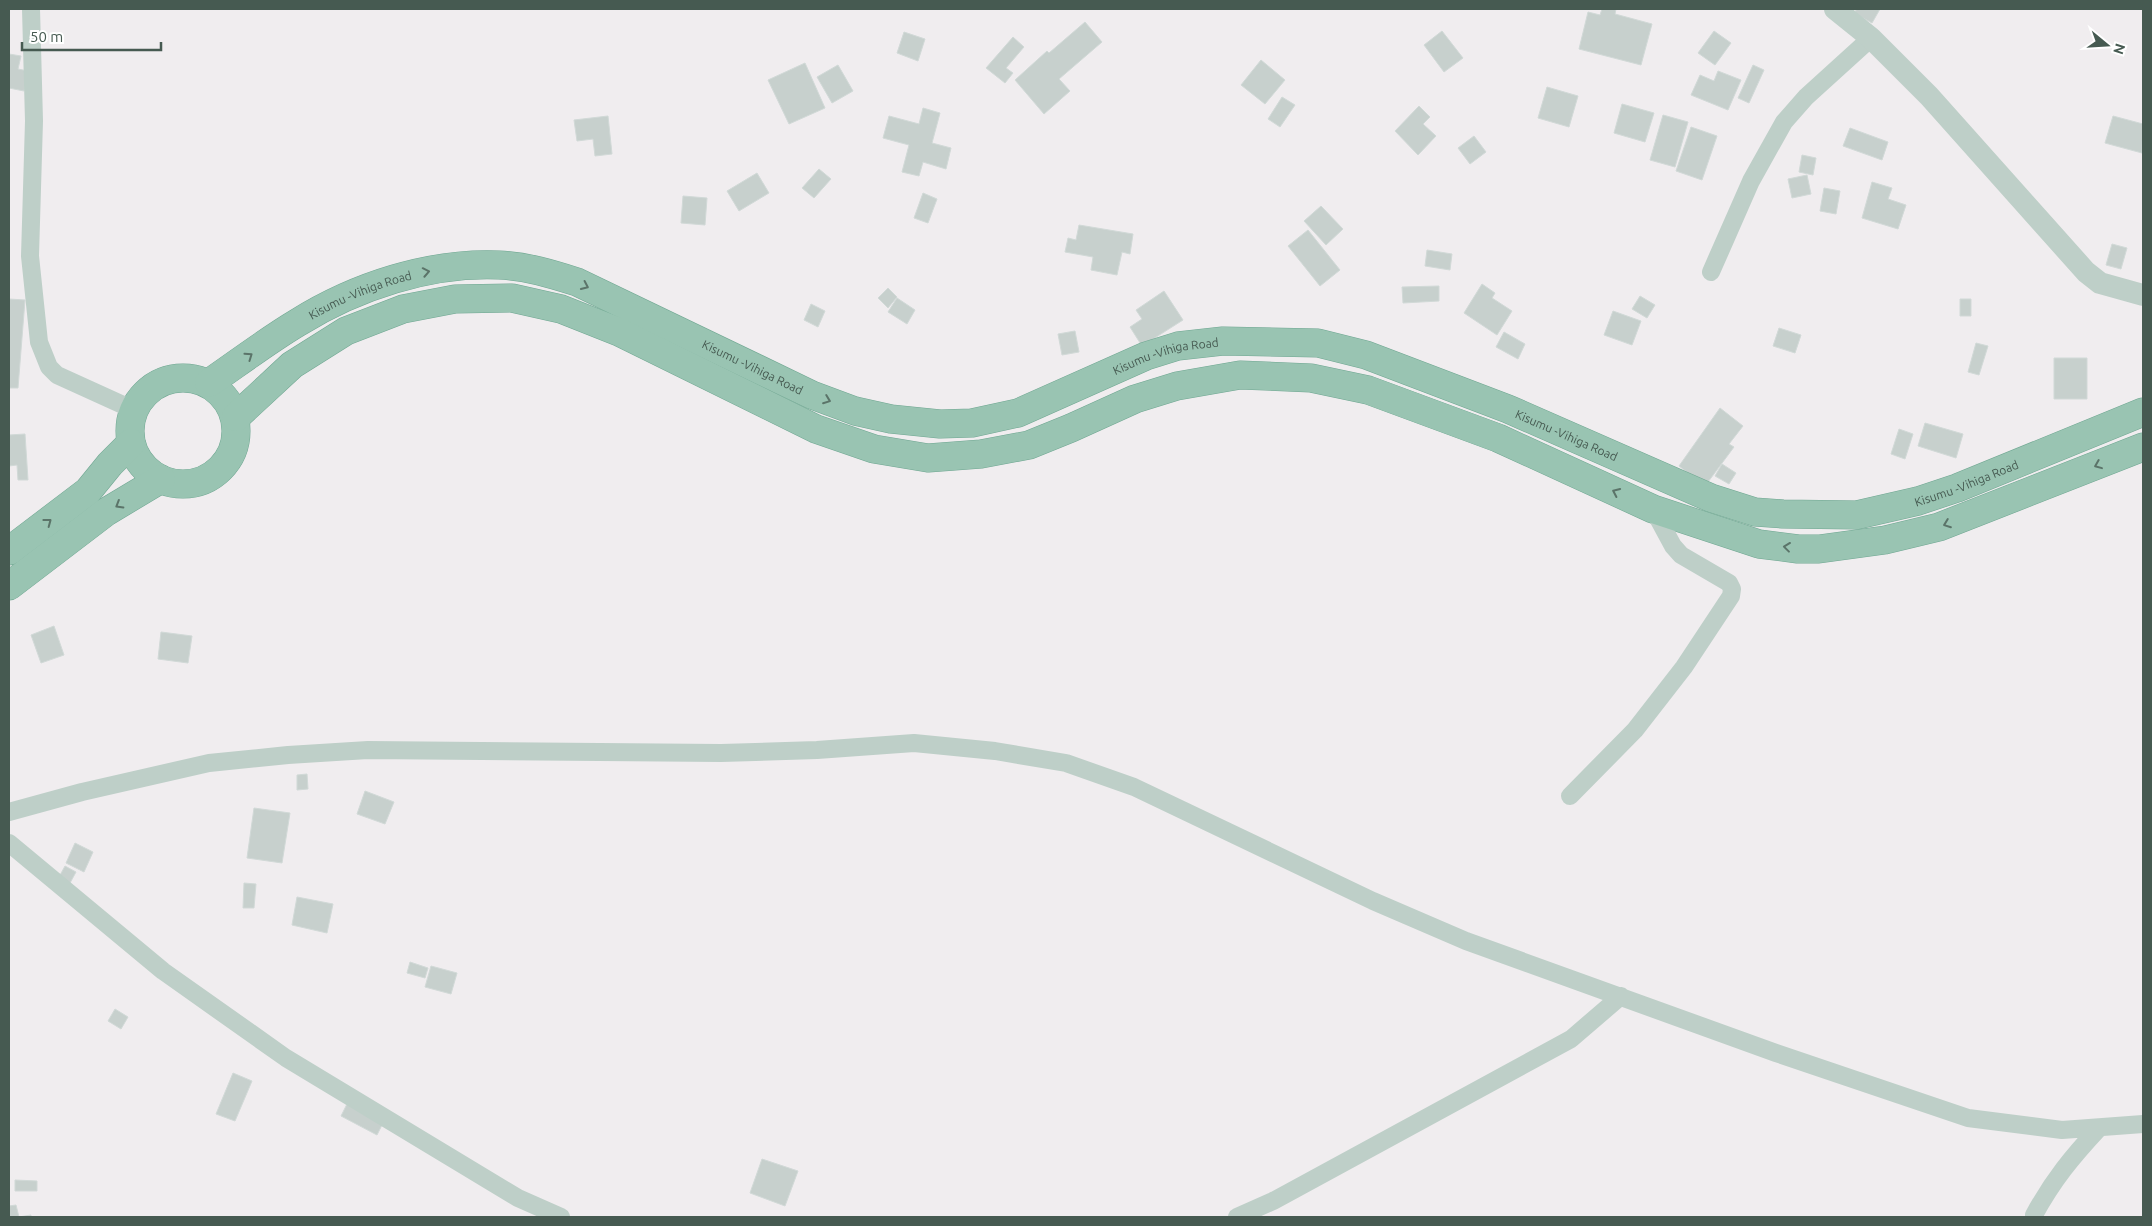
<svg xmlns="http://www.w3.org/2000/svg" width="2152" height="1226" font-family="Ubuntu,sans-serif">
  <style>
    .building { fill: #c7d0cd; stroke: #d1d9d7 }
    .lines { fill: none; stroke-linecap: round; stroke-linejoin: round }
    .trunk-casing { stroke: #70a792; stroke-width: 29 }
    .minor { stroke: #becfc8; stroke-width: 18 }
    .tertiary { stroke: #becfc8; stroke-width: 22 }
    .trunk { stroke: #99c4b2; stroke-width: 28 }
    .oneway { stroke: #5b7469 }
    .labels { text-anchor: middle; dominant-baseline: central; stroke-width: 5; stroke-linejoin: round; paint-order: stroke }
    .street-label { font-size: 12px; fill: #465a51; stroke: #fff }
  </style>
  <rect width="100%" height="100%" fill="#f0edef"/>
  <path class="building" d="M1602,9H1616L1615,14L1652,24L1641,65L1579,49L1588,12L1600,15Z
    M1857,9H1880L1872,23L1854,13Z
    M1085,22L1102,42L1059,79L1070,91L1044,114L1015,80L1047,51L1049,53Z
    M1442,31L1463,58L1444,72L1424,45Z
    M1714,31L1731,43L1715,65L1698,53Z
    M904,32L925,39L918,61L897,53Z
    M1013,37L1024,47L1006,68L1013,73L1005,83L986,68Z
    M9,54L21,56L18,69L28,71L24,91L9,88Z
    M1261,60L1285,80L1265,104L1241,85Z
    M805,63L825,108L789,124L768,80Z
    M838,65L853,91L832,103L817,77Z
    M1753,65L1764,70L1749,103L1738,98Z
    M1718,71L1741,80L1728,110L1691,95L1700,75L1714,81Z
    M1547,87L1578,96L1569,127L1538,118Z
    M1282,97L1295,105L1280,127L1268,119Z
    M1622,104L1654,113L1645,142L1614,133Z
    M1419,106L1430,117L1423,124L1436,136L1418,155L1395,131Z
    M923,108L940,113L932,143L951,148L946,169L923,162L919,176L902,172L909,145L883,138L889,116L919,124Z
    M1663,115L1688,122L1675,167L1650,160Z
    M608,116L612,154L595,156L593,139L577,141L574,120Z
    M2113,116L2143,124L2142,153L2105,143Z
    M1691,127L1717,136L1702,180L1676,171Z
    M1850,128L1888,142L1882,160L1843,146Z
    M1474,136L1486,152L1470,164L1458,148Z
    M1802,155L1816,158L1813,175L1799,172Z
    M819,169L831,179L814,198L802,188Z
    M757,173L769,193L739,211L727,191Z
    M1807,175L1811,194L1792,198L1788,179Z
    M1872,182L1892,188L1888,199L1906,205L1898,229L1862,218Z
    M1824,188L1840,191L1836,214L1820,211Z
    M923,193L937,199L928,223L914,218Z
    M683,196L707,198L705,225L681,223Z
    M1321,206L1343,229L1326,245L1304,221Z
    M1079,225L1133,234L1130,254L1122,252L1117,275L1091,270L1093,257L1065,252L1068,238L1076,240Z
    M1308,230L1340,270L1320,286L1288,246Z
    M2112,244L2127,248L2121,269L2106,265Z
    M1427,250L1452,254L1450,270L1425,266Z
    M1482,284L1495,293L1492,298L1512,311L1497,335L1464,313Z
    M1439,286V301L1403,303L1402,287Z
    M888,288L897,297L888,308L878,298Z
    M1164,291L1183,320L1142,346L1130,327L1142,319L1136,310Z
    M1640,296L1655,305L1647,318L1632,309Z
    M897,298L915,310L907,324L888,312Z
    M9,299L25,300L18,388H9Z
    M1960,299H1971V316H1960Z
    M811,304L825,311L818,327L804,320Z
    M1613,311L1641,321L1632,345L1604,335Z
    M1779,328L1801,335L1795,353L1773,346Z
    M1075,331L1079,352L1062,355L1058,334Z
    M1504,332L1525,344L1518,359L1496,347Z
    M1976,343L1988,346L1979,375L1968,372Z
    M2054,358H2087V399H2054Z
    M1720,408L1743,426L1729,444L1734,447L1705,486L1679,466Z
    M1925,423L1963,434L1956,458L1918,446Z
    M1899,429L1913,434L1905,459L1891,454Z
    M25,434L28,480H18L17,465L9,466V435Z
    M1722,464L1736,473L1729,484L1715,476Z
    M54,626L64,655L41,663L31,635Z
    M161,632L192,636L188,663L158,659Z
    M307,774L308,789L297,790V775Z
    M365,791L394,802L385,824L357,814Z
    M254,808L290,813L282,863L247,858Z
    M75,843L93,852L84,872L66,863Z
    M65,866L76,872L70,883L59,877Z
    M244,883L256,884L254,908H243Z
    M297,897L333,904L327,933L292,925Z
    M410,962L428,968L425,978L407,973Z
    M431,966L457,973L451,994L425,987Z
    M115,1009L128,1017L121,1029L108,1021Z
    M233,1073L252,1081L235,1121L216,1114Z
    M347,1104L383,1123L377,1135L341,1116Z
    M762,1159L798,1171L785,1206L750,1193Z
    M15,1180L37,1181V1191H15Z
    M16,1205L19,1217L31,1215V1217H9V1206Z"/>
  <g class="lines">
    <defs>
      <g id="trunk">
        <circle cx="183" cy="431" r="53"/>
        <path id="s1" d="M209,383C238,363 267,341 297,323C356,286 430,262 499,265C526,266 552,274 577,282L812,395L855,411L891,419L940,424L972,423L1018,413L1146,356L1178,346L1223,341L1318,343L1366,355L1508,409L1711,498L1755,512L1783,514L1857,515L1918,501L1957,488L2143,412"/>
        <path d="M236,417L292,365L346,331L403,309L455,299L512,298L561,309L619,332L816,429L874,449L928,458L981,454L1029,445L1071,428L1135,399L1177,386L1240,375L1311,378L1368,390L1498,438L1653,509L1759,544L1798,549H1819L1885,540L1939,527L2143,447"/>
        <path d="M9,551L88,491L110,464L131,443"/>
        <path d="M9,586L106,512L161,479"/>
      </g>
    </defs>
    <use href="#trunk" class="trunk-casing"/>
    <path class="minor" d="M31,9L34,121L30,256L39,342L49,367L57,375L134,410
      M1711,272L1751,181L1784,122L1806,97L1871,38
      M1570,796L1635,730L1684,667L1731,596L1732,589L1729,583L1681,555L1673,546L1653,509
      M9,812L82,792L209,763L288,755L368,750L721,753L817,750L914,743L995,751L1066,763L1134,787L1373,901L1466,941L1776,1053L1968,1118L2062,1130L2143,1124
      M9,843L163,971L286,1058L518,1198L561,1217
      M2034,1215C2053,1180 2072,1157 2099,1128
      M1237,1217L1273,1201L1571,1039L1621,996"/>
    <path class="tertiary" d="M1835,9L1871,38L1929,96L2086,272L2100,283L2143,295"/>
    <use href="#trunk" class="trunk"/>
  </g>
  <defs><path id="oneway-chevron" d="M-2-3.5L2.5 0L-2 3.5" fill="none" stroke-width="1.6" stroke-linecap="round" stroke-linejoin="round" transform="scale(1.25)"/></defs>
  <g class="oneway">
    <use href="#oneway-chevron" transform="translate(426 272) rotate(-11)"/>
    <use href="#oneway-chevron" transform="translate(585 286) rotate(25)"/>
    <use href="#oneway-chevron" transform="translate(249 356) rotate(-35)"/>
    <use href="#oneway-chevron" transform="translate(827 400) rotate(21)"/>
    <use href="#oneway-chevron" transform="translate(2098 465) rotate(158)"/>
    <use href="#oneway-chevron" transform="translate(1616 492) rotate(-155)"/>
    <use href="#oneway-chevron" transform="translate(119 505) rotate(149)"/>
    <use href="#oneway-chevron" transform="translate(48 522) rotate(-37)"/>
    <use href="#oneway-chevron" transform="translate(1947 524) rotate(159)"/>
    <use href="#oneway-chevron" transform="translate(1787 547) rotate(-173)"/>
  </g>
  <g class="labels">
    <g class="street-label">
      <text stroke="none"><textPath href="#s1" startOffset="176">Kisumu -Vihiga Road</textPath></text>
      <text stroke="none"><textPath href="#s1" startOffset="1031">Kisumu -Vihiga Road</textPath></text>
      <text stroke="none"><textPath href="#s1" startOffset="595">Kisumu -Vihiga Road</textPath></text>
      <text stroke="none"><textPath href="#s1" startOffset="1451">Kisumu -Vihiga Road</textPath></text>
      <text stroke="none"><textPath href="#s1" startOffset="1871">Kisumu -Vihiga Road</textPath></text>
    </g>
  </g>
  <rect width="2152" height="1226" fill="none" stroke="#465a51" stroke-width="20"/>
  <g transform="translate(2107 45) rotate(108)" stroke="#ffffff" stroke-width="4" paint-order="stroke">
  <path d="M0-4L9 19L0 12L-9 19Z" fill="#465a51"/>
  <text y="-8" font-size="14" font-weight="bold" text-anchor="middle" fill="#465a51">N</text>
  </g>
  <path d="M22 42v8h139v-8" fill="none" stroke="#465a51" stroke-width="2.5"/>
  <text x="30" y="42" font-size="15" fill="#465a51" stroke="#ffffff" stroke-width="4" paint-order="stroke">50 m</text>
</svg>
